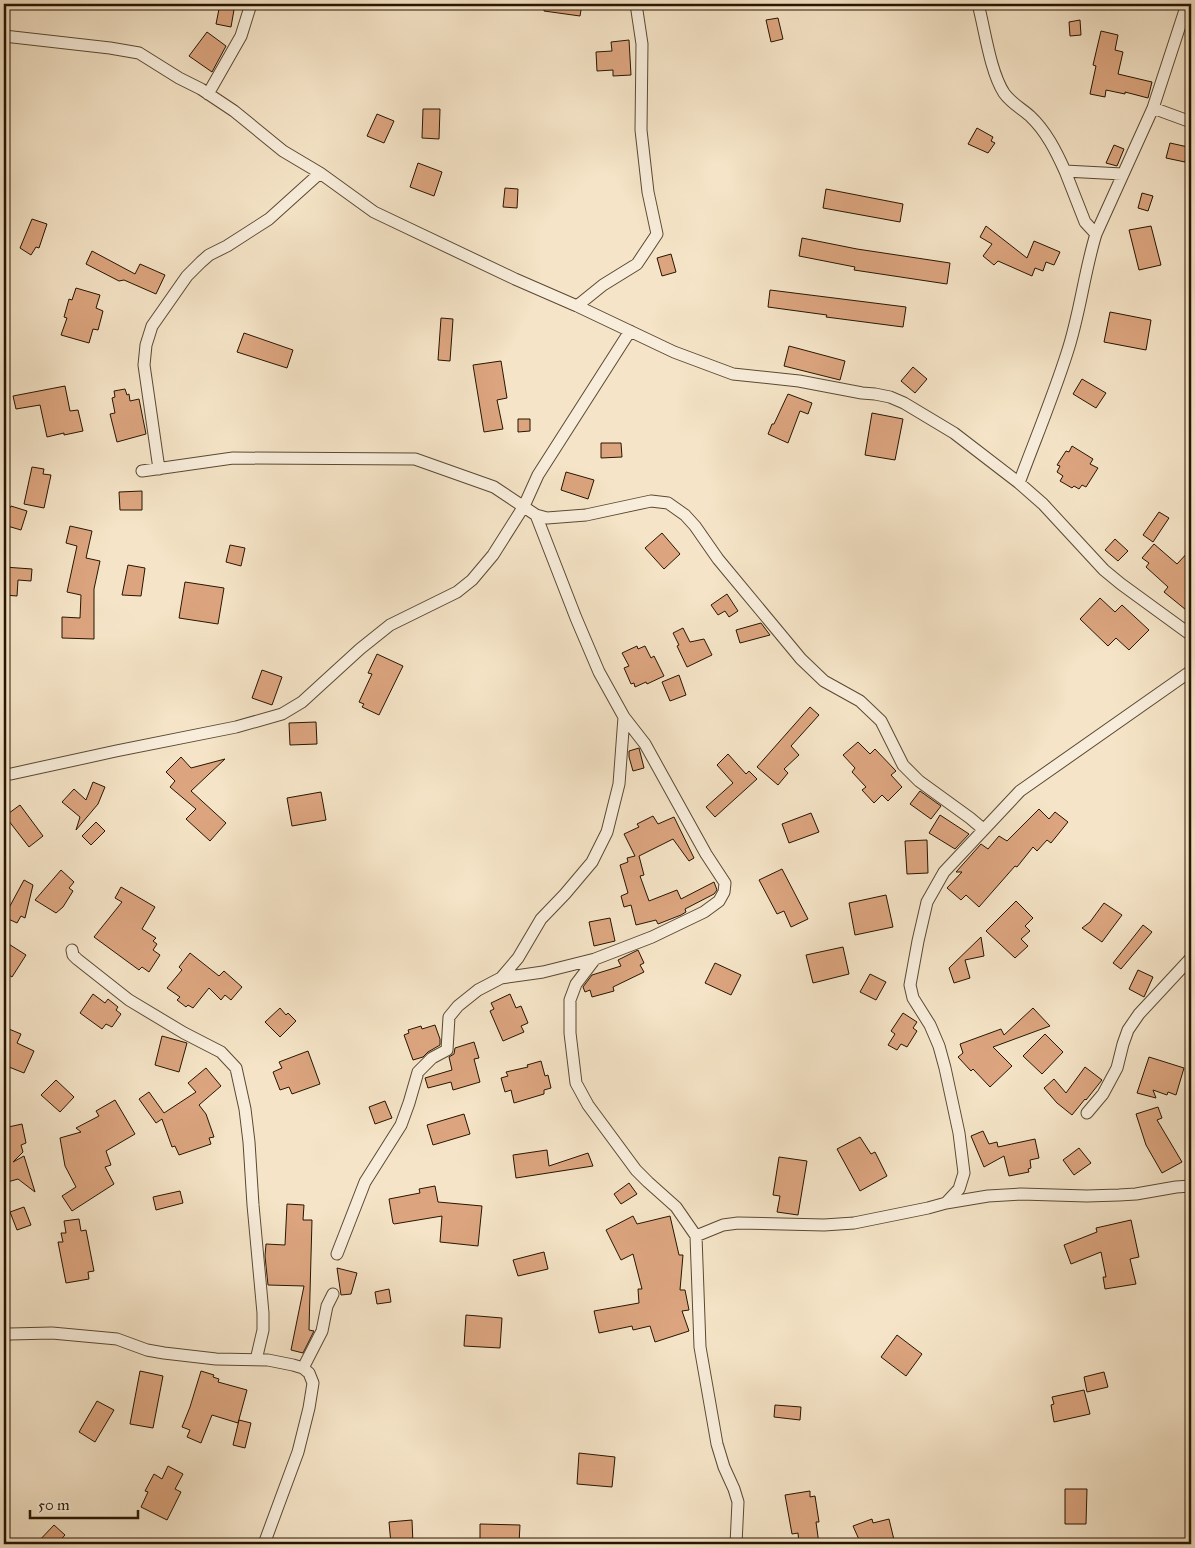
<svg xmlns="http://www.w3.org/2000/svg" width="1195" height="1548" font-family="'IM FELL Great Primer',serif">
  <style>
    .building { fill: #dca57f; stroke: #271501 }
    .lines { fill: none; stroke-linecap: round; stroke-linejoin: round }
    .street-casing { stroke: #5a4932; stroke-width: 13 }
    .street { stroke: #f8eddb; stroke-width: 11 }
  </style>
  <rect width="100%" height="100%" fill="#f5e4c7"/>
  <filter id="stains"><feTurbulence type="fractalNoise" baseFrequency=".004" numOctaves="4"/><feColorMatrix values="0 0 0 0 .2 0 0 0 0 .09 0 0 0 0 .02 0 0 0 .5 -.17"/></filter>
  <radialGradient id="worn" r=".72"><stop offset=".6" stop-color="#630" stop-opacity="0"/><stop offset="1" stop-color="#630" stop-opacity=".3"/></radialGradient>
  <path class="building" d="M220,4H235L231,27L216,24Z
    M544,4H582L580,16L544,11Z
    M778,18L783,39L771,42L766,20Z
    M1080,20L1081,35L1070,36L1069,22Z
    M1101,31L1118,35L1115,50L1123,52L1118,74L1152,82L1148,98L1125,92V94L1106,90L1105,97L1090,94L1096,66L1093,65Z
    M207,32L226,46L212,72L189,56Z
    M629,40L631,75L613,76V70L597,71L596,52L612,51L611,42Z
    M423,109H440L439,139L422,138Z
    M377,114L394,121L384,143L367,136Z
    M977,128L993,137L991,141L995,143L988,153L968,144Z
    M1170,143L1188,147L1185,162L1166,158Z
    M1114,145L1124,149L1117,166L1106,163Z
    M418,163L442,172L434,196L410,187Z
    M505,188L518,189L517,208L503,207Z
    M826,189L903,204L900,222L823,208Z
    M1142,193L1153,196L1148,211L1138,208Z
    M32,219L47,224L39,248L36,247L31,255L20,248Z
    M986,226L1027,258L1034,241L1060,252L1054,265L1046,262L1043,271L1035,268L1032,276L998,261L994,265L983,256L992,244L980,237Z
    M1151,226L1161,265L1139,270L1129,230Z
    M802,238L857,249L950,263L947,284L854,270L855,267L799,256Z
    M92,251L135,274L140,264L165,275L156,294L124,280L119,281L86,264Z
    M671,254L676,272L662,276L657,258Z
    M76,288L100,295L96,308L103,311L98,330L93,329L89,343L61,335L67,318L64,317L69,299L72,300Z
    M770,290L906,307L903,327L826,317L827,315L768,307Z
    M1110,312L1151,320L1146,350L1104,342Z
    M441,318L453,319L450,361L438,360Z
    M244,333L293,350L287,368L237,352Z
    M789,346L845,361L840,380L784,366Z
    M501,361L507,398L497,400L503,429L484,432L473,365Z
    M913,367L927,379L915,393L901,381Z
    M1082,379L1106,393L1096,408L1073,394Z
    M65,386L70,411L78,410L83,431L64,435V433L47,437L40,405L16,409L13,396Z
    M125,389L127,395L129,394L130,401L139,399L146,434L117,442L110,414L115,413L112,398L115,397L114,391Z
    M788,394L812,403L808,414L800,411L788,443L768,434L772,424H774Z
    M872,413L903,419L895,460L865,455Z
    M518,419H530V431L518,432Z
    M601,443H621L622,457L601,458Z
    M1072,446L1093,459L1090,464L1098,468L1086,487L1082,485L1079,489L1074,486L1072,488L1060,481L1063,476L1057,472L1060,466L1057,465L1066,451L1069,452Z
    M32,467L44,469L43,474L51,475L44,508L24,504Z
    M566,472L594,480L588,499L561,490Z
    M142,491V510H120L119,492Z
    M4,506L10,508L11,506L27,511L21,530L4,525Z
    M1159,512L1169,518L1153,542L1143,535Z
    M70,526L92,531L86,558L100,561L94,589V639L62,638V617L80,618L81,595L67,592L77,546L66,543Z
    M662,533L680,554L664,569L645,548Z
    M1115,539L1128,551L1118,561L1105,550Z
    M1154,544L1177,564L1191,549V614L1164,592L1168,587L1146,567L1149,563L1142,558Z
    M230,545L245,548L241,566L226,562Z
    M128,565L145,568L141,596L122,595Z
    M4,567L32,569L31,581L18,580L17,596L4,595Z
    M185,582L224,588L218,624L179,618Z
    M727,594L738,611L729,617L725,611L718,615L711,605Z
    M1100,598L1115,612L1122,605L1149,630L1129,650L1116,638L1108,646L1080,619Z
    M761,623L770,635L740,643L736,630Z
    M683,628L690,642L704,639L712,655L687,667L677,646L679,645L673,633Z
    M637,646L638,649L645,646L651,658L654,656L664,676L647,684L646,682L635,687L634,683L631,684L624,668L629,666L622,653Z
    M377,654L403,666L379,715L362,707L364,704L359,702L372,674L368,673Z
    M262,670L282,677L272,705L252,698Z
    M679,675L686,695L670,701L662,682Z
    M810,707L819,715L791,746L799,755L784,769L788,773L778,785L757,767Z
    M316,722L317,744L290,745L289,723Z
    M858,742L870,754L875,749L896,771L891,775L902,787L888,801L882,795L874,803L862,790L866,787L852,772L855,768L843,755Z
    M639,748L644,768L633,771L629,757V751Z
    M728,754L746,774L749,771L757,779L715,817L706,807L733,783L717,765Z
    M181,757L191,768L225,759L191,791L226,823L210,841L186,819L196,809L170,787L175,781L166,772Z
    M93,782L105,787L98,804L76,830L80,817L62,802L74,789L86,800Z
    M920,791L941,806L931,819L910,804Z
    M321,792L326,820L292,826L287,798Z
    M20,805L43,836L29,847L5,816Z
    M1039,809L1049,819L1055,812L1068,822L1051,843L1047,840L1037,851L1033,847L1017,867L1015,866L979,907L966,895L961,900L947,888L962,872H956L981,844L988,849L999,836L1007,841Z
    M811,813L819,832L789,843L782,824Z
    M940,815L969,834L955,849L929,833Z
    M653,816L658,824L674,817L694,858L689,861L673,839L639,856L644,875L640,876L649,901L677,890L681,899L714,882L717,890L714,894L685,909L686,912L681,915L658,924L656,920L636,925L631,905L624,907L621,896L628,893L620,865L628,862L627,858L635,856L624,834L639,827L637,824Z
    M96,822L105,831L91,845L82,836Z
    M927,840L928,873L907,874L905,841Z
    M782,869L808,919L791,927L784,911L777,914L759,880Z
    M61,870L74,882L69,888L73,891L63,907L56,913L35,900Z
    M24,880L33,885L25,918L21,916L17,923L4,917Z
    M121,887L155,907L142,929L156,938L153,941L157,944L153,950L160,955L149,972L142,967L139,970L94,937L122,902L115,898Z
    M886,895L893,927L855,935L849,903Z
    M1016,901L1033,918L1025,926L1030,931L1021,939L1028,946L1015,958L986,931Z
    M1104,903L1122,915L1102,942L1082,928L1090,922Z
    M610,918L615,941L594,946L589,922Z
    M1143,925L1152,932L1121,969L1113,963Z
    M981,937L984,956L965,960L970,978L954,983L949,968Z
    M4,941L26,955L12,977L4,972Z
    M843,947L849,974L813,983L806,955Z
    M638,950L644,963L640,965L644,972L613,987L614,991L592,997L590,990L585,992L583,987L592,975L621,966L618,960Z
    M190,953L219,976L224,971L242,987L231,1000L225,995L221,1000L209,988L193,1008L188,1005L186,1007L177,1000L180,997L167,988L182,970L179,967Z
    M715,963L741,975L731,995L705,983Z
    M1138,970L1153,977L1144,997L1129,989Z
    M870,974L886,982L876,1000L860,992Z
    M93,994L105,1003L108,999L118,1007L116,1010L121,1014L112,1027L106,1024L102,1029L80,1013Z
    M510,994L516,1008L521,1006L528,1023L521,1026L524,1032L503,1041L490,1011L494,1009L491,1003Z
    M280,1008L286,1015L288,1013L296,1021L280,1037L265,1022Z
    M1033,1008L1050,1026L993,1047L1012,1066L990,1087L973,1069L971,1071L958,1057L963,1053L960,1044L1001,1029L1004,1035Z
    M903,1013L917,1022L913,1028L917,1031L907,1047L901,1044L897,1050L888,1045L895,1034L891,1031Z
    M435,1025L440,1039V1045L428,1052L423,1057L413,1060L404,1035L409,1033L408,1030L421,1026L422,1029Z
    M4,1027L21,1034L17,1043L34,1051L24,1073L4,1065Z
    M1045,1034L1063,1052L1042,1074L1023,1056Z
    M162,1036L187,1043L179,1072L155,1065Z
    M474,1042L479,1058L474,1059L480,1082L453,1090L451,1082L428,1088L425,1078L452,1070L449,1057L454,1054L455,1048Z
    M308,1051L320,1084L292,1094L289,1087L280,1090L273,1072L282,1068L279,1062Z
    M1149,1057L1184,1068L1176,1095L1168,1092L1167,1095L1153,1090L1156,1098L1137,1093Z
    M541,1061L545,1076L548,1075L551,1088L544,1090V1094L514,1103L511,1090L505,1092L501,1078L508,1076L506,1072L528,1067L527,1065Z
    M1085,1067L1102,1080L1086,1100L1085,1099L1072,1115L1057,1103L1044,1088L1054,1079L1066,1093Z
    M206,1068L221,1086L199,1105L206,1114L214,1137L209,1138L211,1144L179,1155L175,1146L172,1147L162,1119L156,1123L139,1099L149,1092L164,1113L196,1092L188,1083Z
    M56,1080L74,1097L60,1112L41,1095Z
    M115,1100L135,1134L106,1151L111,1165L105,1167L114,1184L72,1211L62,1196L76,1187L65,1166L60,1138L81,1132L76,1128L99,1116L96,1111Z
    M385,1101L392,1118L375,1124L369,1107Z
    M1158,1107L1162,1118L1157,1120L1182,1162L1162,1173L1146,1145L1136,1114Z
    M464,1114L470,1134L433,1145L427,1125Z
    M22,1124L26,1143L21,1145L23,1152L13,1162L24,1156L35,1192L18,1179L4,1183V1128Z
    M983,1131L989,1144L997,1142L998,1147L1035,1139L1039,1158L1030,1160L1031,1168L1028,1169L1029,1172L1009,1176L1004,1156L984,1167L971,1136Z
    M860,1137L871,1154L875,1152L887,1176L860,1191L837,1149Z
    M1079,1148L1091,1163L1074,1175L1063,1160Z
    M547,1150L549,1166L588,1153L593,1166L516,1178L513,1155Z
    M779,1157L807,1161L798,1215L777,1212L780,1196L773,1195Z
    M629,1183L637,1194L621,1204L614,1194Z
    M435,1186L438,1202L482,1206L478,1246L440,1242L442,1216L394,1224L393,1223L389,1199L420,1193L419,1189Z
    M180,1191L183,1203L156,1210L153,1197Z
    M287,1204L304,1205L303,1220H312L309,1330L314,1331L303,1353L291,1350L304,1286L268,1285L265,1256L266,1244L285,1245Z
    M24,1207L31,1225L17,1230L10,1212Z
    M633,1216L637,1224L670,1216L679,1255H683L680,1290H685L689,1310L682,1311L689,1331L655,1342L650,1326L633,1330L632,1326L599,1333L594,1311L639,1303L638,1289H642L633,1254L621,1260L606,1230Z
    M79,1219L81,1231L86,1230L94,1271L88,1272L89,1279L66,1283L58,1242H63L61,1233H66L64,1221Z
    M1131,1220L1139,1257L1130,1259L1136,1284L1105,1289L1103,1277H1106L1101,1252L1071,1264L1064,1245L1097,1232L1096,1228Z
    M544,1252L548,1269L518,1276L513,1260Z
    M337,1268L357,1273L351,1294L341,1295Z
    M389,1289L391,1302L377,1304L375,1292Z
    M466,1315L502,1318L500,1348L464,1346Z
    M897,1335L922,1354L906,1376L881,1357Z
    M140,1371L163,1376L153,1428L130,1424Z
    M201,1371L214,1375L213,1377L219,1379L218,1382L247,1390L238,1423L212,1415L201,1443L187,1437L190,1430L182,1427L190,1407Z
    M1104,1372L1108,1387L1087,1392L1084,1377Z
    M1084,1390L1090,1414L1054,1422L1051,1405L1054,1404L1052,1397Z
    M97,1401L114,1410L95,1442L79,1432Z
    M775,1405L801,1407L800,1420L774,1417Z
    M239,1420L251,1423L245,1448L233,1445Z
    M579,1453L615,1457L612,1487L577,1484Z
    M168,1466L183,1474L175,1489L181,1492L167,1520L141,1507L148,1492L145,1491L154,1474L162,1479Z
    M1065,1489H1087L1086,1524H1065Z
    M810,1491V1497L815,1496L819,1522H816L819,1544H799L798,1533L792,1534L785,1495Z
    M872,1519L873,1523L889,1519L895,1544H861L853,1526Z
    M412,1520L413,1544H391L389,1522Z
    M480,1524L520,1525L519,1543L480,1544Z
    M54,1525L65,1535L57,1544H36Z"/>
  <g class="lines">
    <defs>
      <path id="street" d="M978,4C985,30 990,71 1004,93C1011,103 1021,108 1030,116C1046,131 1056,151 1065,171L1122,174
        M4,36L110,48L139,53L179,78L201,89L234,111L283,151L320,173L374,212L515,279L577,306L674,352L733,374L799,381L862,393L875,394L890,397L904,403L954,433L1019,483L1043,504L1104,570L1121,584L1191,635
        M208,94L241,36L251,4
        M1153,108L1191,122
        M1065,171L1085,222L1096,234
        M577,306L603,285L637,264L657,234L648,192L641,130L642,44L636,4
        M159,469L144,365L146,345L152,326L187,276L201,262L209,255L227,246L269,219L320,173
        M142,471L233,458L415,459L494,487L536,515L547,518L586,515L651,501L668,503L685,515L695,526L718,559L801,659L824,681L860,701L881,721L903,765L919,781L970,818L983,829
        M1019,483C1035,440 1053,397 1067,353C1080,314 1084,273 1096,234L1153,108L1187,4
        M11,774L116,751L236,727L282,714L302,702L360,649L390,625L457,592L472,580L493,555L524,506L538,475L630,331
        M72,950L73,955L77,959L129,1000L184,1033L221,1052L236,1068L245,1109L249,1142L253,1205L263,1313V1330L256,1360
        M595,959L576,984L570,1000V1033L576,1083L588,1105L636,1170L648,1182L676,1207L696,1236
        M501,978L543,972L595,959L652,937L704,912L719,901L724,892L725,883L706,854L645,744L624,717
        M1087,1113L1103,1094L1117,1068L1123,1044L1128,1030L1139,1014L1191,958
        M946,1203L988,1196L1021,1194L1087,1196L1119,1195L1136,1194L1176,1187L1191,1186
        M337,1254L365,1182L401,1125L409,1103L418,1072L432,1058L447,1050L449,1017L458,1006L478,990L501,978L518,958L541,919L565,894L592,862L607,832L619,784L624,717L599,672L576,618L536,515
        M4,1336L10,1334L52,1333L117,1339L147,1350L164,1353L216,1359L268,1360L293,1365L303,1368
        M264,1544L298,1452L309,1408L313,1383L309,1373L303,1368L322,1331L327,1306L333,1294
        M736,1544L738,1502L734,1489L724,1467L717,1444L700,1347L696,1236L723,1225L738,1223L824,1225L854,1223L928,1208L946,1203L959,1189L964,1173L959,1133L945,1068L939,1046L930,1025L913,998L910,985L918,941L927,902L944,872L1020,791L1191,671"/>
    </defs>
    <use href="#street" class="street-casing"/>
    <use href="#street" class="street"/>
  </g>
  <rect width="1195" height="1548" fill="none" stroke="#f5e4c7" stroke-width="20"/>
  <rect x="5" y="5" width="1185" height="1538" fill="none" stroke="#271501" stroke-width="2.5"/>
  <rect x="10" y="10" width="1175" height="1528" fill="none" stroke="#271501"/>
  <path d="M30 1510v8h108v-8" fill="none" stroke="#271501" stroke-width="2.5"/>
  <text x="38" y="1510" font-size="15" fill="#271501" stroke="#f8eddb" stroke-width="4" paint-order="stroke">50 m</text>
  <rect width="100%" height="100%" filter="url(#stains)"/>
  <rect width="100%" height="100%" fill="url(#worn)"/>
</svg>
